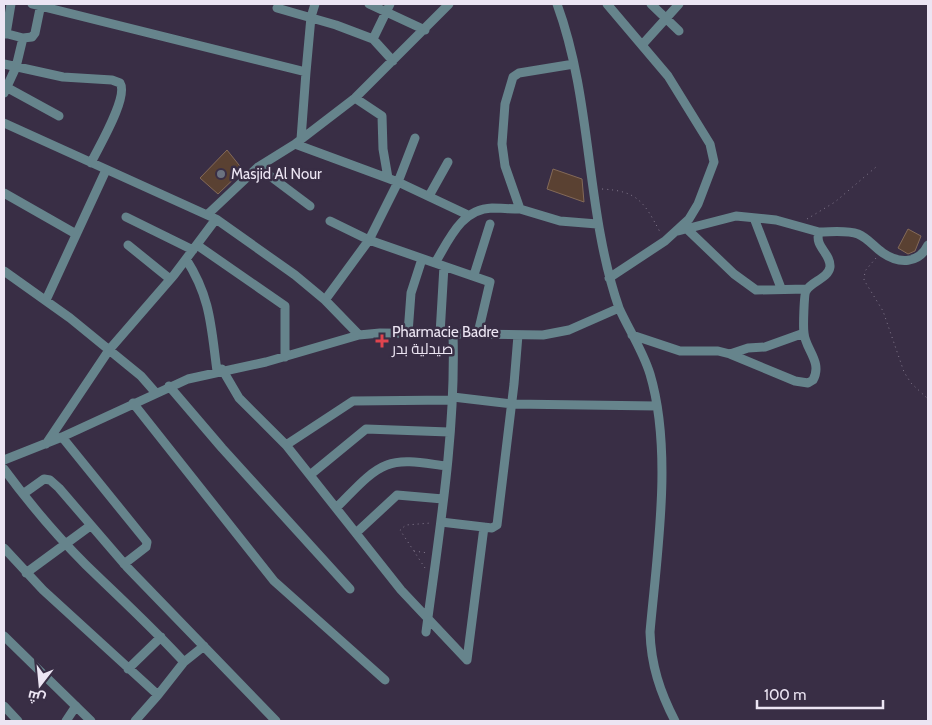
<svg xmlns="http://www.w3.org/2000/svg" width="932" height="725" font-family="Cabin,Cairo,sans-serif">
  <style>
    .building { fill: #5a4132; stroke: #836958 }
    .lines { fill: none; stroke-linecap: round; stroke-linejoin: round }
    .path { stroke: #847a8e; stroke-width: 1; stroke-dasharray: 1 4; stroke-linecap: butt }
    .minor { stroke: #66848c; stroke-width: 9 }
    .worship-dot { fill: #6b7280; stroke: #392e45; stroke-width: 2 }
    .health-dot { fill: #e0444e; stroke: #392e45; stroke-width: 2 }
    .labels { text-anchor: middle; dominant-baseline: central; stroke-width: 5; stroke-linejoin: round; paint-order: stroke }
    .poi-label { font-size: 15px; fill: #ece5f3; stroke: #392e45; text-anchor: start }
  </style>
  <rect width="100%" height="100%" fill="#392e45"/>
  <path class="building" d="M227,150L243,170L218,194L200,178Z
    M553,169L582,179L584,202L547,189Z
    M908,229L921,236L915,251L908,254L898,248Z"/>
  <g class="lines">
    <path class="path" d="M602,189C638,191 644,202 660,232
      M807,219L835,202L876,167
      M876,258L865,271L864,280L883,311L904,372L911,383L928,399
      M414,551L428,553
      M425,568L400,530L406,525L431,523"/>
    <path class="minor" d="M32,4L306,72L311,17L315,4
      M369,4L425,30
      M607,4L668,76L710,144L714,162L698,204L689,219L665,241L609,278
      M651,4L679,31
      M277,8L336,25L373,39L390,4
      M4,33L23,38L32,37L35,33L41,4
      M6,34L11,4
      M373,39L393,61
      M642,45L679,4
      M4,64L63,77L112,80L120,83C129,97 98,148 91,163
      M574,64L519,73L513,77L505,104L502,144L505,166L520,209L560,221L597,224
      M6,87L59,116
      M4,93L16,67L23,38
      M355,98L382,116L383,149L388,178
      M4,123L216,219L295,275L325,300L359,335
      M301,139L306,72
      M295,144L398,182L468,215
      M258,167L310,206
      M4,193L76,234
      M429,196L448,162
      M207,215L258,167L295,144L355,98L449,4
      M126,217L193,250
      M754,218L781,288
      M330,221L369,240L435,263C449,240 461,209 492,208C501,208 510,209 520,209
      M687,229L734,274L756,290L807,289
      M678,231L736,216L776,220L819,232
      M128,245L170,279
      M197,245L285,306V357
      M186,259C211,298 211,327 217,371
      M435,263L490,282L478,333
      M4,271L70,318L141,376L155,392
      M474,275L490,224
      M46,300L106,170
      M325,300L369,240L398,182L415,138
      M619,308C629,330 643,351 650,374C673,451 657,553 650,632C651,665 660,692 675,721
      M408,333L411,293L422,259
      M440,334L444,266
      M632,335L680,351H718L730,354L795,381L808,383L813,380C823,362 805,349 804,333C803,327 804,294 806,291C811,281 828,279 830,267C831,253 814,247 819,232C832,232 847,230 858,234C868,238 874,247 883,253C899,264 919,264 928,245
      M730,354L748,348L765,347L804,333
      M222,369L239,398L286,445L401,590L467,660
      M169,386L222,448L350,589
      M453,397L512,404L657,406
      M133,403L274,581L385,680
      M62,437L147,542L146,547L124,564
      M46,444L109,350L174,275L216,219
      M286,445L353,401L452,400
      M4,460L62,437L188,379L266,362L359,335L380,333L543,335L569,330L619,308C585,210 593,102 557,4
      M4,469C29,503 56,535 86,565C119,597 153,628 184,662
      M310,475L366,429L449,432
      M23,494L44,479L50,480L59,488L127,567L276,721
      M336,508C351,494 368,472 387,465C404,458 428,464 446,466
      M441,522L492,528L497,525L514,384L518,335
      M356,533L397,495L443,499
      M4,548L43,590L158,695L184,662L204,646
      M26,573L90,526
      M426,632C439,533 456,433 453,334
      M4,636L91,721
      M467,660L484,527
      M128,669L161,637
      M4,706L18,721
      M66,721L76,706
      M135,721L158,695"/>
  </g>
  <circle class="worship-dot" cx="221" cy="174" r="5"/>
  <path class="health-dot" d="M379.5 333.5h5v5h5v5h-5v5h-5v-5h-5v-5h5z"/>
  <g class="labels">
    <g class="poi-label">
      <text x="231" y="174">Masjid Al Nour</text>
      <text x="392" y="332">Pharmacie Badre<tspan x="392" dy="17">صيدلية بدر</tspan></text>
    </g>
  </g>
  <rect width="932" height="725" fill="none" stroke="#ece5f3" stroke-width="10"/>
  <g transform="translate(40 685) rotate(196)" stroke="#392e45" stroke-width="4" paint-order="stroke">
  <path d="M0-4L9 19L0 12L-9 19Z" fill="#ece5f3"/>
  <text y="-8" font-size="14" font-weight="bold" text-anchor="middle" fill="#ece5f3">ش</text>
  </g>
  <path d="M757 700v8h126v-8" fill="none" stroke="#ece5f3" stroke-width="2.5"/>
  <text x="764" y="700" font-size="15" fill="#ece5f3" stroke="#392e45" stroke-width="4" paint-order="stroke">100 m</text>
</svg>
